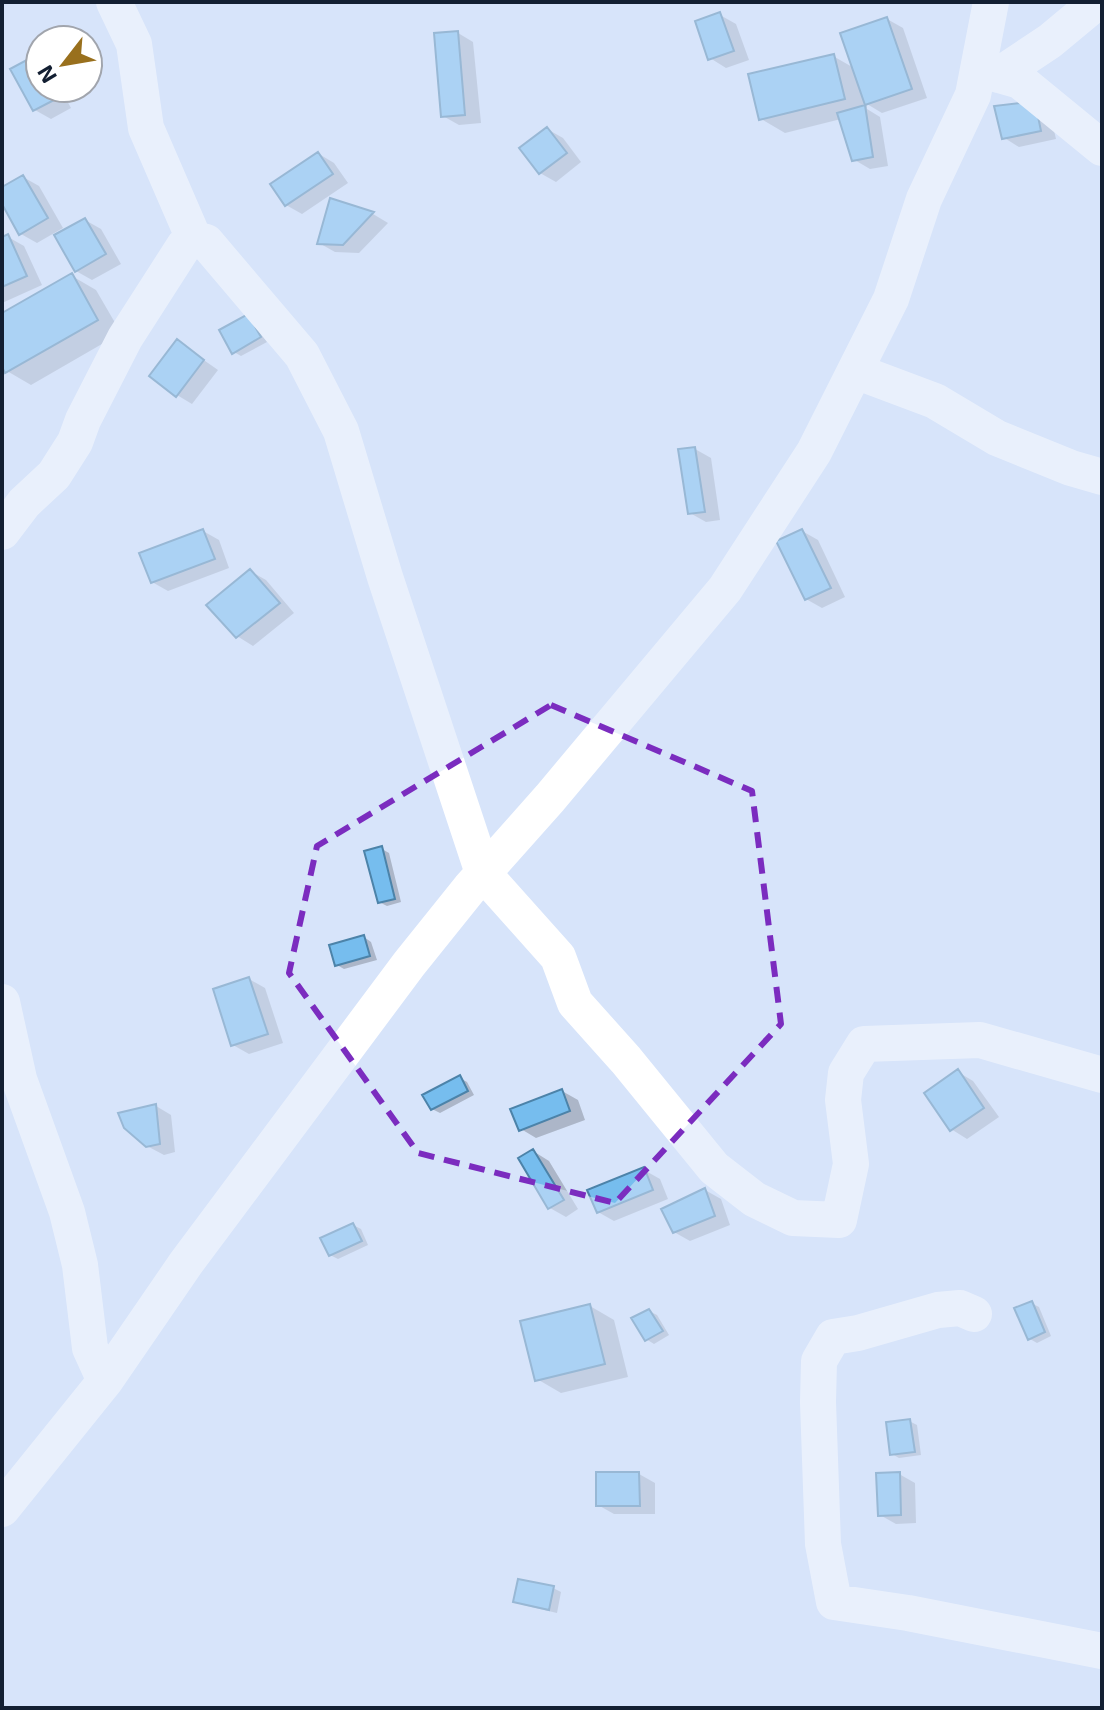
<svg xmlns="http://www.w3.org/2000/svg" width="1104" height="1710" font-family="'Exo 2',sans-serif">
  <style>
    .shadow { fill: #0003 }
    .building { fill: #76bdee; stroke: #4c83a9; stroke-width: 2 }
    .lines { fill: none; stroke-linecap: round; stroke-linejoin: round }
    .minor { stroke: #fff; stroke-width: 36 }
    .marked { fill: none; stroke: #7b2cbf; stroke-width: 6; stroke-dasharray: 16 10; stroke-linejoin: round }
  </style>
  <rect width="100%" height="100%" fill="#d7e4fa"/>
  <path class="shadow" d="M720,15L736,24L749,60L726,68L710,58Z
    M887,19L903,28L927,98L882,113L867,104V109L880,117L888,166L870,169L853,159L841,119L785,133L761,119L833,56L854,68Z
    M458,33L473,42L481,123L459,125L443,116Z
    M34,59L40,62V88H60L71,108L51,119L35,110Z
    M1049,109L1056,139L1019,147L1003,137Z
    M547,129L563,138L581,162L556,182L540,173Z
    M319,154L334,163L348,183L302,214L286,205Z
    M23,177L39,186L63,228L37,243L21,234L2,200V189Z
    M332,201L373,214L388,223L359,253L335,252L319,243Z
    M85,220L101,229L121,264L92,280L76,271Z
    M8,237L24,246L42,285L2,303V239Z
    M72,276L96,290L121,333L31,385L7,371L2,363V316Z
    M248,316L267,342L241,356L234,352Z
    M178,342L218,370L192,404L177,395Z
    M695,449L711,458L720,520L706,522L690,513Z
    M203,531L219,540L229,568L168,591L152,582Z
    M802,531L818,540L845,597L822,608L806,599Z
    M250,571L266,580L294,613L253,646L237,636Z
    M382,849L389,853L401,902L387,906L379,902Z
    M364,937L371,942L377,960L344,969L337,965Z
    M249,979L265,988L283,1043L249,1054L233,1045Z
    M958,1072L973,1081L999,1117L967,1139L951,1129Z
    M460,1078L467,1082L474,1095L440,1113L432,1109Z
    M562,1091L578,1100L585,1120L536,1138L521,1129Z
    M156,1106L171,1115L175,1152L164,1155L147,1146Z
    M533,1151L549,1161L578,1209L566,1217L550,1208Z
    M644,1170L660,1179L668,1199L614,1221L598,1212Z
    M705,1190L721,1199L730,1225L690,1241L674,1232Z
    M353,1225L361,1229L368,1245L338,1259L330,1255Z
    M1031,1303L1039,1307L1051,1336L1037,1343L1030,1339Z
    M590,1306L614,1320L628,1377L561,1393L537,1379Z
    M649,1311L657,1315L669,1335L654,1344L646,1339Z
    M909,1421L917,1425L921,1455L899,1458L892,1454Z
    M639,1474L655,1483V1514H614L598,1505Z
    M899,1474L915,1483L916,1523L896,1524L880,1515Z
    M553,1588L561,1592L557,1613L523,1605L515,1601Z"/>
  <path class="building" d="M720,12L734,51L708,60L695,21Z
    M887,17L912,89L865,105L840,33Z
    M458,31L465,115L441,117L434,33Z
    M834,54L845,99L759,120L748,74Z
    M34,56L40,68V88H50L56,99L33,111L10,69Z
    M1034,97L1041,131L1002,139L994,106L1020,103Z
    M865,105L873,157L852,161L837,113Z
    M547,127L567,153L539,174L519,148Z
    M318,152L333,174L285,206L270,184Z
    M23,175L48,218L19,235L2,204V187Z
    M330,198L374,212L343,245L317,244Z
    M85,218L106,254L75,272L54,235Z
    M8,234L27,276L2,287V237Z
    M72,273L98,320L5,373L2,367V313Z
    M248,314L261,337L232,354L219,330Z
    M177,339L204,360L176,397L149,376Z
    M695,447L705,512L688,514L678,449Z
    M203,529L215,559L151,583L139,553Z
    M802,529L831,588L805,600L776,541Z
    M250,569L280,603L236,638L206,605Z
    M382,846L395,899L378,903L364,851Z
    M364,935L370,956L335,966L329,945Z
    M249,977L268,1034L231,1046L213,989Z
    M958,1069L984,1108L950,1131L924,1093Z
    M460,1075L468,1091L431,1110L422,1095Z
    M562,1089L570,1111L519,1131L510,1109Z
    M156,1104L160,1144L146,1147L124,1128L118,1113Z
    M533,1149L564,1200L548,1209L518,1158Z
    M644,1167L653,1190L597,1213L587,1190Z
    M705,1188L715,1216L673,1233L661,1209Z
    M353,1223L362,1241L329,1256L320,1238Z
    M1032,1301L1045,1332L1028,1340L1014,1308Z
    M590,1304L605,1364L535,1381L520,1321Z
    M649,1309L663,1331L645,1341L631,1318Z
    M910,1419L915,1452L890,1455L886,1422Z
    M596,1472H639L640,1506H596Z
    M900,1472L901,1515L878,1516L876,1473Z
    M518,1579L554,1586L549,1610L513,1602Z"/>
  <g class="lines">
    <path class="minor" d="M114,2L134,44L146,128L194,239
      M979,65L999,75L1020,81L1102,148
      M999,75L1050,41L1097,2
      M855,371L935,401L997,438L1071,468L1102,477
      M2,532L24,503L54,475L75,442L83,420L125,338L184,246L194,239L206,242L302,355L341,431L385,577L483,873L558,957L575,1003L626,1060L714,1168L754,1199L793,1218L839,1220L851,1164L843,1100L846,1073L864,1044L980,1040L1102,1075
      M2,1002L19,1079L67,1212L80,1265L90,1348L105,1381
      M974,1314L960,1308L938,1310L858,1333L833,1337L819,1361L818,1402L823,1544L834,1602L908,1613L1102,1651
      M2,1509L105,1381L186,1263L409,964L470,888L550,798L725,589L814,452L891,299L924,199L973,95L991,2"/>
  </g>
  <path d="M0 0H1104V1710H0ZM551,705L752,791L781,1024L615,1203L418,1153L289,973L317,846Z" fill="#d7e4fa" fill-opacity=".55" fill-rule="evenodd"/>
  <path class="marked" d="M551,705L752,791L781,1024L615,1203L418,1153L289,973L317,846Z"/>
  <rect width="1104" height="1710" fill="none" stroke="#131f32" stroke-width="8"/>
  <g transform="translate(64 64) rotate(239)"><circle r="38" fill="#ffffff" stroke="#a1a5ad" stroke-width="2"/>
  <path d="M0-6L14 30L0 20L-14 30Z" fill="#99701d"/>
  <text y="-12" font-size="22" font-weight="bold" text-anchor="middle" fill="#131f32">N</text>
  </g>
</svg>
